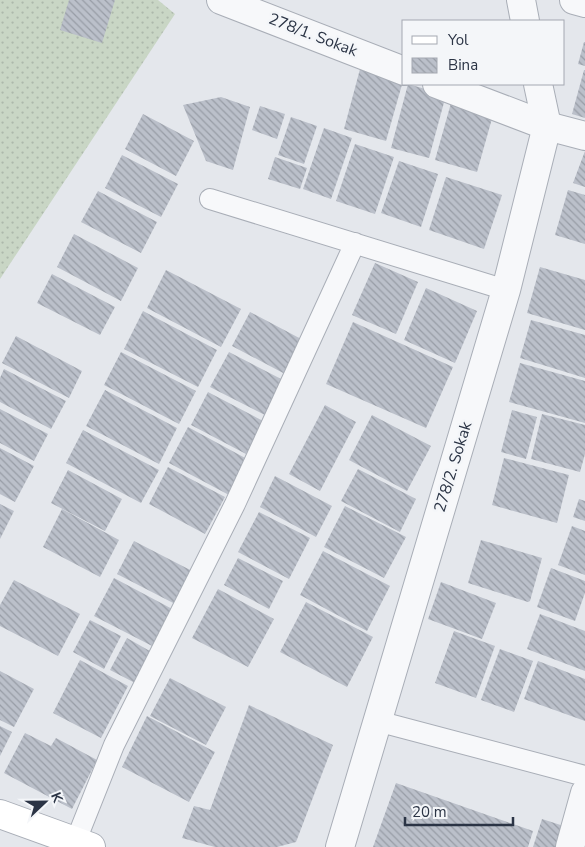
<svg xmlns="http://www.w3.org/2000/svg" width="585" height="847" font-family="'Nunito Sans',sans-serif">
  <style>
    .grass { fill: url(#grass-dots) }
    .building { fill: url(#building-back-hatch) }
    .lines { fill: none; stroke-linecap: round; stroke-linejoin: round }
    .service-casing { stroke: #a9aeb7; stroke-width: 22 }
    .minor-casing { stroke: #a9aeb7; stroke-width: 30 }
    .tertiary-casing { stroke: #a9aeb7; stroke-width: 30 }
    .secondary-casing { stroke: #a9aeb7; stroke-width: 30 }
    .service { stroke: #f7f8fa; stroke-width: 20 }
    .minor { stroke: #f7f8fa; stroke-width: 28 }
    .tertiary { stroke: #f7f8fa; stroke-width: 28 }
    .secondary { stroke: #fff; stroke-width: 28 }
    .labels { text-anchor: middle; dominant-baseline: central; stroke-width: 5; stroke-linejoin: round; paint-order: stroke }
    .street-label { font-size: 16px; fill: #2b3445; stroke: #f4f6f9 }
  </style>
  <defs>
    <pattern id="grass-dots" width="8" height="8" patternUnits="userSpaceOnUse" patternTransform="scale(1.25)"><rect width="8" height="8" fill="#c9d6c5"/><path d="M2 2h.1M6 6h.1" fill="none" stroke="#adb8ab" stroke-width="1.8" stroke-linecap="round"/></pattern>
    <pattern id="building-back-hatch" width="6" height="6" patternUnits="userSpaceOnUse" patternTransform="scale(1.25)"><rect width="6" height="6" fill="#bbc0ca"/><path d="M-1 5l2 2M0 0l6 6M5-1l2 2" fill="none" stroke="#989da6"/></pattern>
  </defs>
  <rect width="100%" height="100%" fill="#e4e7ec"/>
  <path class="grass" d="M0,0H158L175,14L0,279Z"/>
  <path class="building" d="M69,0H115L102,43L60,30Z
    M584,42H585V66L578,64Z
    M360,69L403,81L386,141L344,129Z
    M584,70H585V118L572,114Z
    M408,84L446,95L429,158L391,148Z
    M221,97L250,107L233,170L206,161L183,105Z
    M451,103L493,115L477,172L435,160Z
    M260,106L285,114L277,139L252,130Z
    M143,114L194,141L176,176L125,149Z
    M291,117L317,126L304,164L278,155Z
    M324,128L352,138L331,199L303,189Z
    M355,144L394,157L375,214L336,201Z
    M585,151V187L573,183Z
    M122,155L178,184L161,217L105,188Z
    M275,157L307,168L300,189L268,179Z
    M399,161L438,174L421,227L381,213Z
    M446,177L502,195L484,249L429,230Z
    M568,190L585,195V244L555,235Z
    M98,191L157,222L141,253L81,222Z
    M74,234L138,268L121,301L57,267Z
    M375,263L418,282L396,334L352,315Z
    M540,267L585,280V330L527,313Z
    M166,270L241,309L221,347L147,308Z
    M52,274L115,307L100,335L37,303Z
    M426,288L477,311L455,363L404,340Z
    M143,311L217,350L198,387L124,349Z
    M250,312L303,340L285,374L232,346Z
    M531,320L585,335V378L520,358Z
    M353,322L453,367L426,428L326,384Z
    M16,336L82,371L69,398L2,363Z
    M121,352L196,391L179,424L104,385Z
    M229,352L285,381L267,416L210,387Z
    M520,363L585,381V423L509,402Z
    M4,369L66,401L51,429L0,402V378Z
    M105,390L177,428L159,464L86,426Z
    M208,392L263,421L246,454L191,425Z
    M325,405L356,422L320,491L289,474Z
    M0,409L48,434L34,461L0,443Z
    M512,410L537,417L526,459L501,452Z
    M542,414L585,425V454L580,472L531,459Z
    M372,415L431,446L407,491L349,460Z
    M188,427L247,459L229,495L169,463Z
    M83,430L159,470L141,503L66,463Z
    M0,448L34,466L15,502L0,494Z
    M504,458L569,475L557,523L492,505Z
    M168,467L225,497L205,534L149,504Z
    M358,469L416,499L400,532L341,501Z
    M68,470L122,499L105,531L51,503Z
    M275,476L332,506L316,537L260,507Z
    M579,499L585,501V521L573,517Z
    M0,504L14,511L0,539Z
    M345,506L406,537L384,578L324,547Z
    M62,509L119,540L100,577L43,547Z
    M259,512L310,538L289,579L238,552Z
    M572,526L585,531V575L558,565Z
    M481,540L542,558L530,601L528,602L468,583Z
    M134,541L196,573L179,606L117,574Z
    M323,551L390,586L367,631L300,595Z
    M238,558L283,581L269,609L224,585Z
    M551,568L585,581V593L575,621L537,607Z
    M114,578L176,611L156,648L94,616Z
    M14,580L80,614L58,656L0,626V605Z
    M441,582L496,603L482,639L428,619Z
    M218,589L274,619L248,667L192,638Z
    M306,602L373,637L347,687L280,652Z
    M540,614L585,631V671L527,649Z
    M90,620L121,636L104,669L73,652Z
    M454,631L495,646L476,698L435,683Z
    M127,638L155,654L139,685L110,670Z
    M500,649L533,661L514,712L481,700Z
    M80,660L128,686L101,738L53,713Z
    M538,661L585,679V721L524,699Z
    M0,671L34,689L14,727L0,720Z
    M170,678L226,707L206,745L150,716Z
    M249,705L333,745L296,842L277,847H215L182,838L194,806L210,810Z
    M147,716L215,752L189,802L122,767Z
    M0,726L12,732L0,756Z
    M25,733L51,746L56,738L97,760L72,809L4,773Z
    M396,783L533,831L528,847H373Z
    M542,819L573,829L567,847H533Z"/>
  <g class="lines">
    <defs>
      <path id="service" d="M210,199L506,290
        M377,721L585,776
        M75,843L114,745L235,504L355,243"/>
      <path id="minor" d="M221,0L404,71
        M574,0L585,3
        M437,84L547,126L585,136
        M570,847L585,793"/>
      <path id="tertiary" d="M521,0L525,21
        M340,847L506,290L547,126L538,84"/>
      <path id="secondary" d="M0,814L91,847"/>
    </defs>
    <use href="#service" class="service-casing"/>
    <use href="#minor" class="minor-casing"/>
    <use href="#tertiary" class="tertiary-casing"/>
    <use href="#secondary" class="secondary-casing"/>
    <use href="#service" class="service"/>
    <use href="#minor" class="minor"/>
    <use href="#tertiary" class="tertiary"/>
    <use href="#secondary" class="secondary"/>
  </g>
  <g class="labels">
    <g class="street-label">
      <text transform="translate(313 35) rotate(21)">278/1. Sokak</text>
      <text transform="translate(453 467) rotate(-73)">278/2. Sokak</text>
    </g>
  </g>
  <rect x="402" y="20" width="162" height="65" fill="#f4f6f9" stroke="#a4a8b1"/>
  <rect x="412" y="36" width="25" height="8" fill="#ffffff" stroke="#a4a8b1"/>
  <text x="448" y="45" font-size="15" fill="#2b3445">Yol</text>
  <rect x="412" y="58" width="25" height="15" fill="url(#building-back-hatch)" stroke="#a4a8b1"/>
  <text x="448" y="70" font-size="15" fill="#2b3445">Bina</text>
  <g transform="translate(45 802) rotate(68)" stroke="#f4f6f9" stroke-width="4" paint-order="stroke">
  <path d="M0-4L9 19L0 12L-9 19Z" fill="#2b3445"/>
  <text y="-8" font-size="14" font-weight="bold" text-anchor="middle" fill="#2b3445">K</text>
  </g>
  <path d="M405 817v8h108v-8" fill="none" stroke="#2b3445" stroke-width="2.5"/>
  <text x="412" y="817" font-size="15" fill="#2b3445" stroke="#f4f6f9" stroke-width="4" paint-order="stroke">20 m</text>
</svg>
